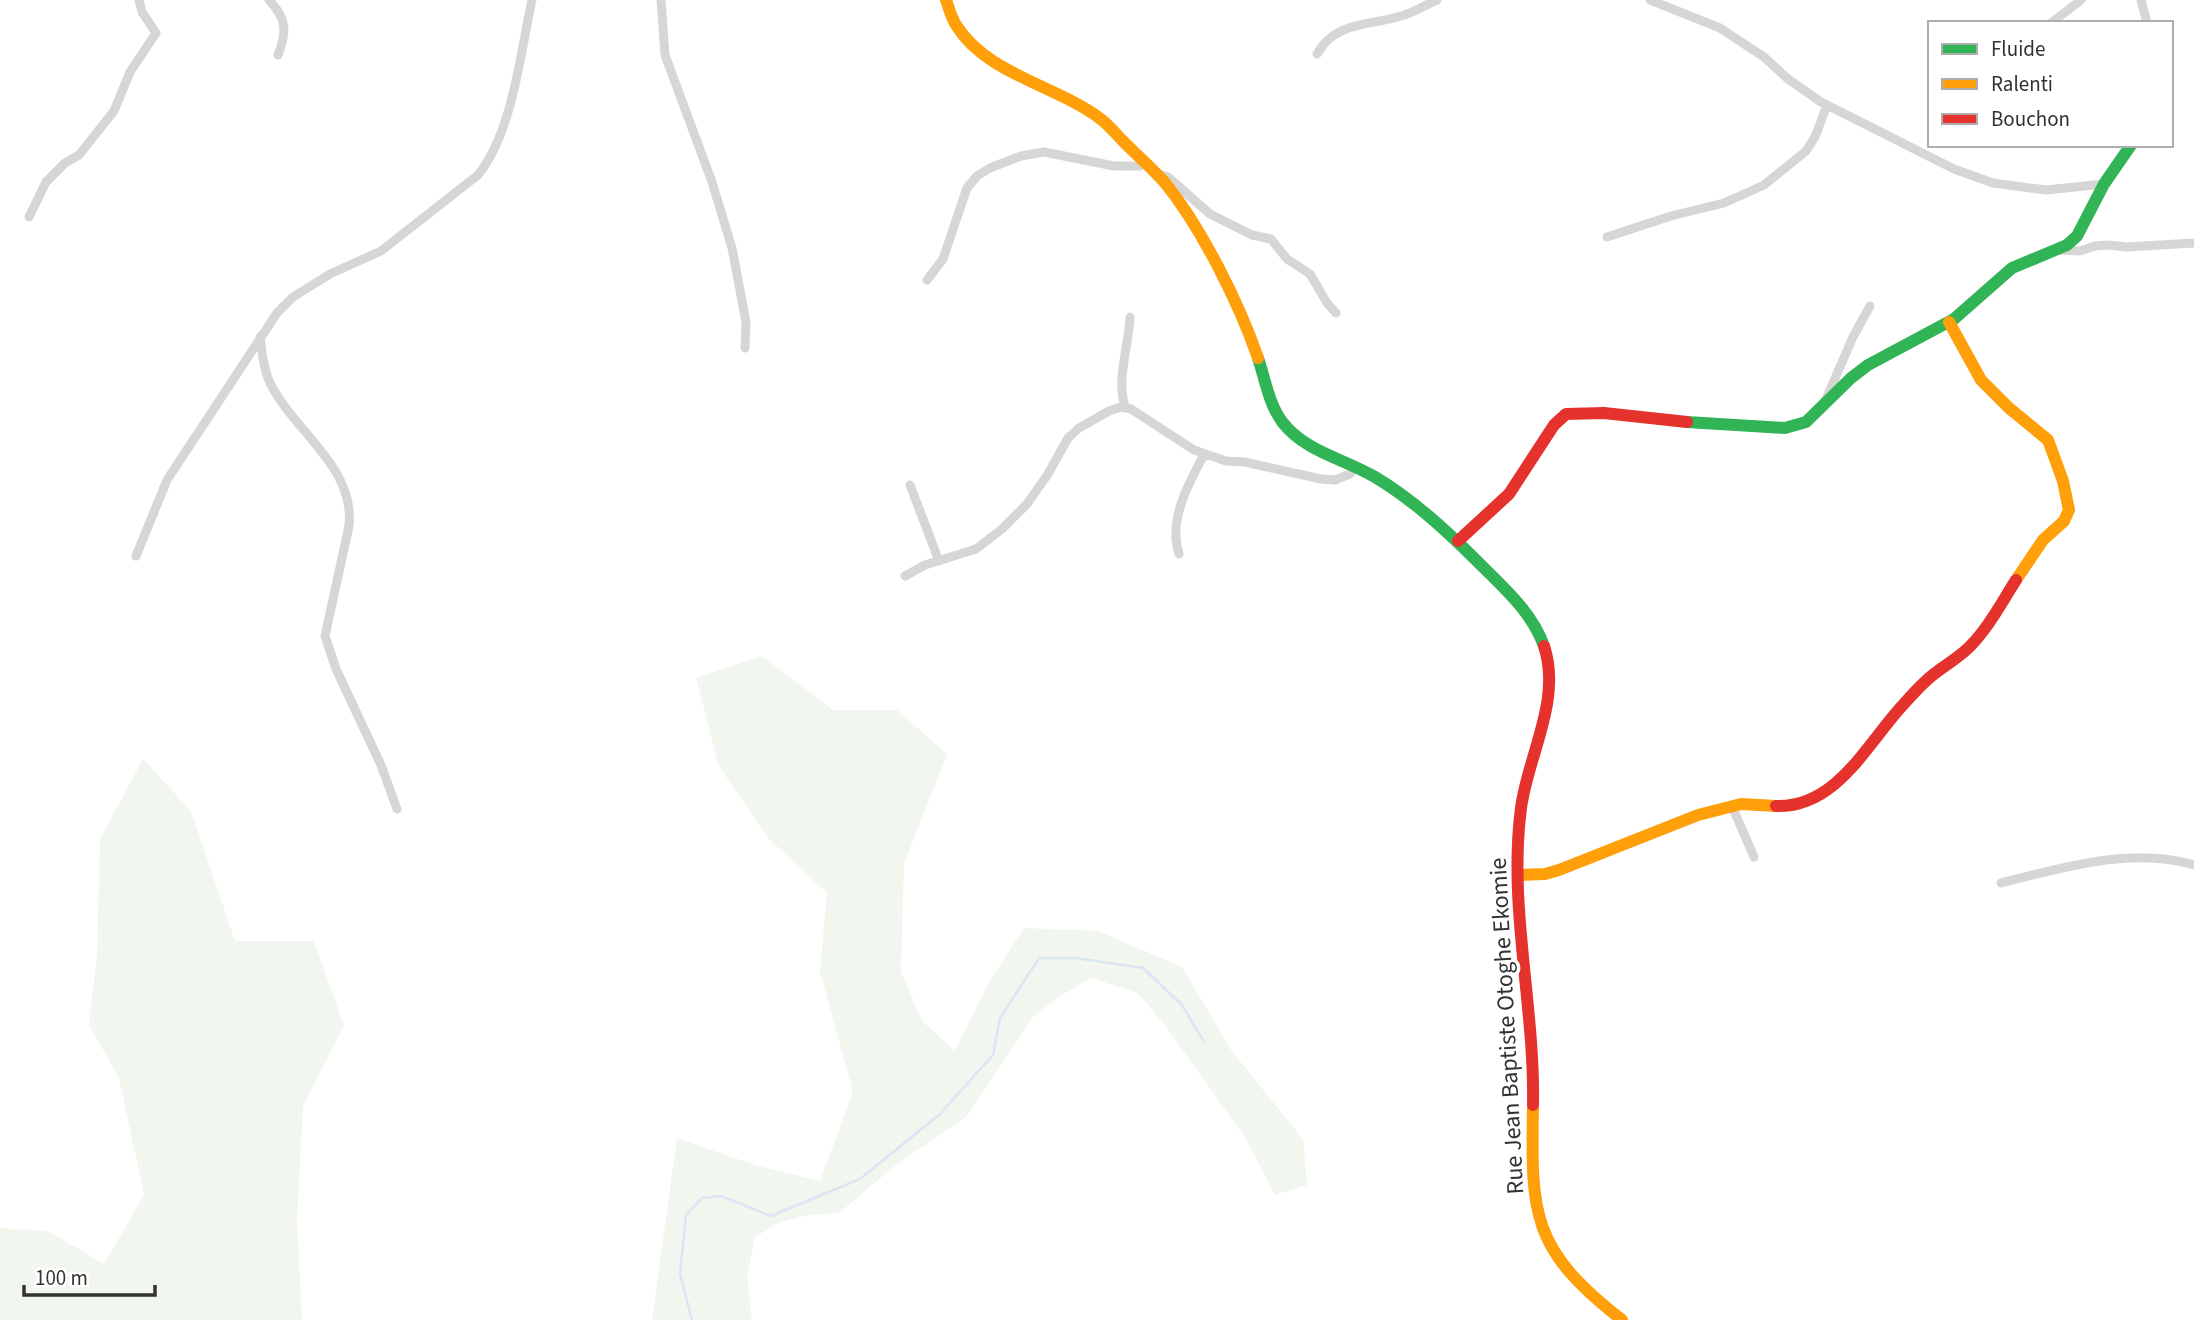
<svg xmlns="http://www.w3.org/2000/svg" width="2194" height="1320" font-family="'Source Sans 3',sans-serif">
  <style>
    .green { fill: #f1f6ee }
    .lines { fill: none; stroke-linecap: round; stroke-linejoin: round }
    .stream { stroke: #dbe6f4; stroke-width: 2.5 }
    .street { stroke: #d6d6d6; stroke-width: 9 }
    .fast { stroke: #30b455; stroke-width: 12 }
    .slow { stroke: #ff9f0a; stroke-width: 12 }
    .jam { stroke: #e5322d; stroke-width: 12 }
    .labels { text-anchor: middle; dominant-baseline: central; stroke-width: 7; stroke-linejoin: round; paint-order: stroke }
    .street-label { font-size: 24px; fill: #323232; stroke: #fff }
  </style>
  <rect width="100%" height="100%" fill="#fff"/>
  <path class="green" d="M762,656L833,710H897L947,754L904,864L901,972L922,1021L955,1051L991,979L1024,928L1098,931L1182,967L1231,1050L1303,1139L1307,1185L1275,1195L1245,1137L1167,1028L1138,993L1091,978L1057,998L1033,1017L966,1117L896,1165L839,1213L807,1215L778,1223L755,1237L747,1279L752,1320H652L677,1138L755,1165L820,1181L853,1092L820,972L827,893L768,838L719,766L696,678Z
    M143,759L191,811L235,941H314L344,1026L303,1106L297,1221L302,1320H0V1228L48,1231L104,1264L144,1195L119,1078L89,1025L97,955L100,839Z"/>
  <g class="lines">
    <path class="stream" d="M692,1320L680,1274L686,1215L702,1198L721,1196L771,1216L860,1179L940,1114L993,1055L1000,1018L1039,958H1076L1143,968L1182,1005L1204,1042"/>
    <path class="street" d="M269,0C287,19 287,32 278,55
      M661,0L665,55L712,182L732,248L746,322L745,348
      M1650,0L1720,28L1764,57L1788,79L1821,102L1954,169L1993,183L2046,190L2104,184
      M2141,0L2147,23
      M2051,23L2081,0
      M1317,54C1335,21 1369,26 1401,16C1413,13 1425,5 1437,0
      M1159,174L1168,177L1210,214L1252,235L1271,239L1287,259L1310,274L1327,303L1336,313
      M29,217L46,182L65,163L79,155L114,111L130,72L156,33L142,12L139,0
      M1607,237L1671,216L1724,203L1764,185L1806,151L1815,137L1827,105
      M2059,250L2080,251L2095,246L2108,245L2127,247L2194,243
      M927,280L943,259L967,188L977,176L990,168L1021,156L1044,152L1114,166H1140L1145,163
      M260,337C262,354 264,371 271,385C296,433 355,467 349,526L325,636L336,669L381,765L397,809
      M1826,399L1853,337L1870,306
      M1126,408C1115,384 1129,345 1130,317
      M910,485L939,561
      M1179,554C1168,521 1188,484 1204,455
      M136,556L167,480L277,313L293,297L330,274L381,251L478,175C513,131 520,54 532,0
      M905,576L925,565L976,549L1002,529L1027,504L1048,474L1068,438L1079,428L1109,411L1121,407L1131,409L1194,450L1226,461L1245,462L1321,479L1335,480L1350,474L1355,467
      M1732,806L1754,857
      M2001,883C2062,868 2132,846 2194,865"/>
    <path class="fast" d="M1258,358C1265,379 1269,405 1283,423C1306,452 1345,459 1375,477C1415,501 1449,533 1482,566C1507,591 1532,613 1544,646
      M1687,422L1785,428L1806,422L1851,378L1868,365L1954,319L2012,268L2067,245L2077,236L2104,184L2131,145"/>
    <path class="slow" d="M946,0C949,8 951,17 956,25C987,75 1057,85 1102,120C1112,128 1119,138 1128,146C1141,159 1154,170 1166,184C1202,229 1239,303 1258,358
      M1949,322L1981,380L2009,408L2048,440L2063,481L2069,510L2064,521L2043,540L2016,580
      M1520,875L1545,874L1559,870L1698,815L1741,804L1776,806
      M1533,1105C1531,1215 1531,1249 1622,1320"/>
    <path class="jam" d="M1458,541L1509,494L1554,425L1566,414L1604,413L1687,422
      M1776,806C1836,808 1867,744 1902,706C1910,697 1919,687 1928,679C1942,666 1962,657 1974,642C1991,624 2003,600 2016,580
      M1533,1105C1535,1006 1508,907 1521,808C1528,755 1562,700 1544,646"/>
  </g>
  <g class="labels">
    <g class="street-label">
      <text transform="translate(1507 1026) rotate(-93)">Rue Jean Baptiste Otoghe Ekomie</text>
    </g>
  </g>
  <rect x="1928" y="21" width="245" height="126" fill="#ffffff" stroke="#adadad" stroke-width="2"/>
  <rect x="1942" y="44" width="35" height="10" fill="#30b455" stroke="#adadad" stroke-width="2"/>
  <text x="1991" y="56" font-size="21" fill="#323232">Fluide</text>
  <rect x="1942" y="79" width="35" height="10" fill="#ff9f0a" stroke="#adadad" stroke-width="2"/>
  <text x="1991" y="91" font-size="21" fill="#323232">Ralenti</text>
  <rect x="1942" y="114" width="35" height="10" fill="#e5322d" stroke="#adadad" stroke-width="2"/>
  <text x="1991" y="126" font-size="21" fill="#323232">Bouchon</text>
  <path d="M24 1285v10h131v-10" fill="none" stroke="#323232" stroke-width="3.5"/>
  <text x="35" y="1285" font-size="21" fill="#323232" stroke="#ffffff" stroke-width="5" paint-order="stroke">100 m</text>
</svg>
